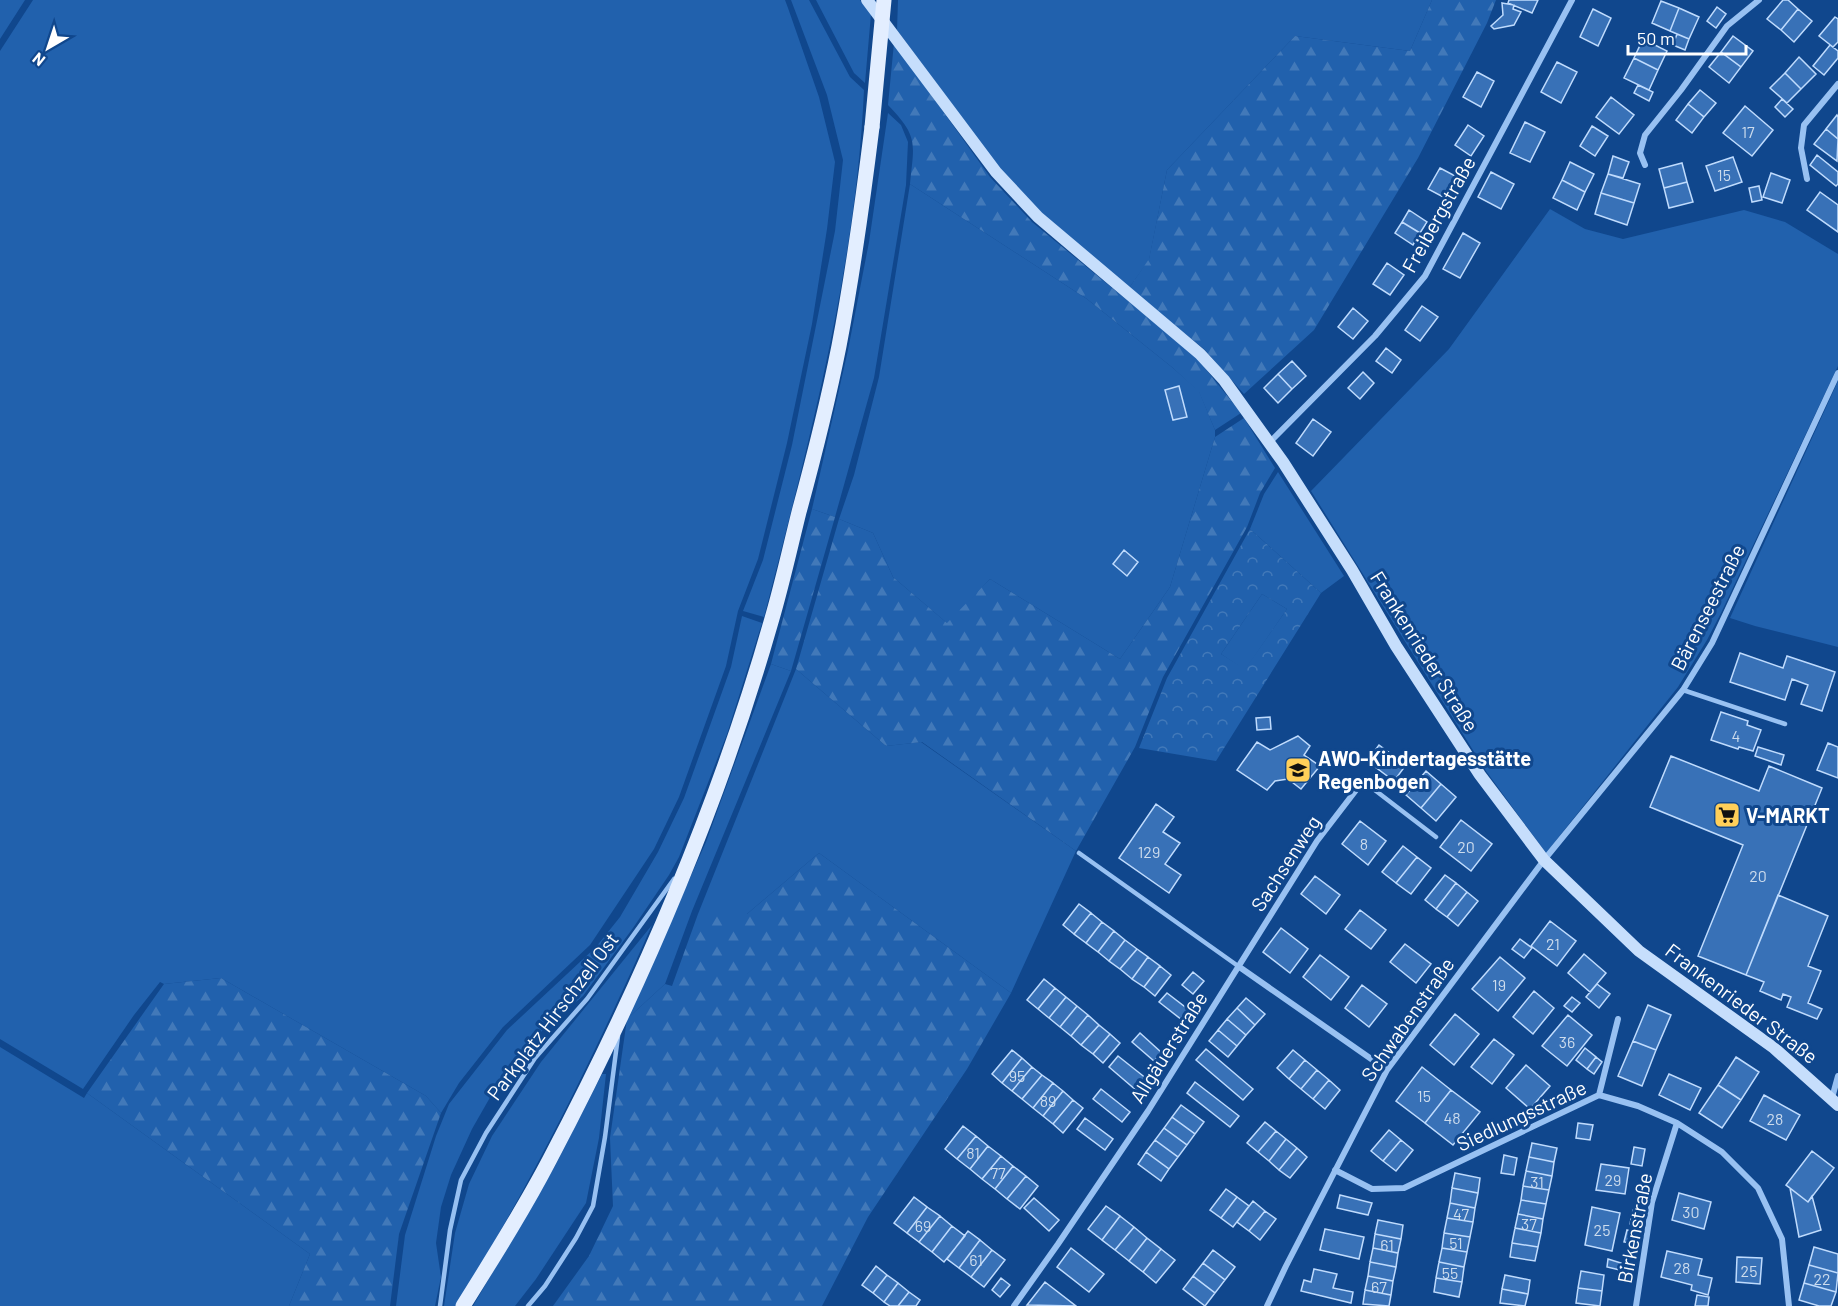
<svg xmlns="http://www.w3.org/2000/svg" width="1838" height="1306" font-family="Barlow,sans-serif">
  <style>
    .green { fill: #2161ad }
    .forest { fill: url(#forest-firs) }
    .park { fill: url(#park-crowns); fill-rule: evenodd }
    .building { fill: #3871b7; stroke: #bfdbfd; stroke-width: 1.5 }
    .lines { fill: none; stroke-linecap: round; stroke-linejoin: round }
    .lane { stroke: #98c1f2; stroke-width: 4.5 }
    .street { stroke: #98c1f2; stroke-width: 6 }
    .secondary { stroke: #c6defc; stroke-width: 12 }
    .primary { stroke: #e3eeff; stroke-width: 15 }
    .primary-bridge { stroke: #e3eeff; stroke-width: 15 }
    .labels { text-anchor: middle; dominant-baseline: central; stroke-width: 6; stroke-linejoin: round; paint-order: stroke }
    .number-label { font-size: 16px; fill: #cddced }
    .street-label { font-size: 20px; fill: #fff; stroke: #10478d }
    .poi-label { font-size: 20px; font-weight: bold; fill: #fff; stroke: #10478d; text-anchor: start }
  </style>
  <defs>
    <pattern id="forest-firs" width="22" height="20" patternUnits="userSpaceOnUse" patternTransform="scale(1.5)"><rect width="22" height="20" fill="#2161ad"/><path d="M5 1l3.5 6h-7zM16 11l3.5 6h-7z" fill="#4279b9"/></pattern>
    <pattern id="park-crowns" width="20" height="18" patternUnits="userSpaceOnUse" patternTransform="scale(1.5)"><rect width="20" height="18" fill="#2161ad"/><path d="M2 6a3 3 0 1 1 6 0M12 15a3 3 0 1 1 6 0" fill="none" stroke="#4279b9"/></pattern>
  </defs>
  <rect width="100%" height="100%" fill="#10478d"/>
  <path class="green" d="M0,0H25L0,39Z
    M33,0H785L788,8L819,97L835,162L827,229L812,324L787,443L758,559L738,611L726,666L679,797L654,849L590,945L503,1027L459,1083L441,1113L426,1096L221,978L164,984L160,982L134,1015L83,1089L0,1039V51Z
    M791,0H809L850,77L864,90C856,269 808,445 764,617L743,611L763,560L792,445L835,231L843,160L827,95Z
    M816,0H860L871,14L865,83L854,73Z
    M898,0H1432L1410,51L1295,36L1167,170L1149,260L1129,288L1042,213L999,168L897,30Z
    M888,113L901,125L908,142L906,185L874,378L835,517L812,509L848,350L869,242Z
    M910,184L1087,299L1173,368L1199,391L1215,430V437L1170,587L1120,659L990,579L948,624L893,577L873,533L839,519L854,475L879,377Z
    M1550,209L1585,229L1623,239L1744,210L1785,222L1838,254V366L1721,613L1707,640L1678,687L1546,853L1486,771L1311,491L1449,349Z
    M1838,381V647L1755,626L1730,618Z
    M1278,472L1344,576L1321,593L1250,529L1264,494Z
    M1262,594L1287,609L1245,670L1221,654Z
    M742,616L762,623L727,734L679,857L669,875L633,928L583,996L526,1045L492,1094L472,1129L451,1175L441,1207L436,1243L441,1277L435,1306H396L405,1235L436,1136L449,1104L507,1030L596,947L620,917L658,852L684,798L731,667Z
    M771,664L791,671L692,911L665,984L627,1019L706,842Z
    M796,669L886,746L921,742L1076,851L1011,993L819,853L747,914H698Z
    M652,925C594,1057 531,1184 456,1306H444L455,1233L469,1184L492,1136L541,1062Z
    M0,1047L84,1098L87,1093L310,1254L289,1306H0Z
    M602,1074H606L599,1138L586,1203L536,1279L515,1306H473L555,1166Z"/>
  <path class="forest" d="M1432,0H1496L1487,23L1418,158L1314,330L1244,394L1204,349L1129,288L1149,259L1167,170L1295,36L1410,51Z
    M894,43L990,177L1032,222L1196,357L1241,413L1215,430L1199,392L1173,368L1087,299L910,184C914,143 919,137 888,105Z
    M1244,418L1275,468L1260,493L1247,527L1163,677L1135,747L1076,851L922,742L886,746L796,669L839,519L873,533L893,577L947,623L990,579L1120,659L1170,587L1215,437Z
    M812,509L835,517L791,671L771,664Z
    M819,853L1011,993L967,1069L868,1217L822,1306H553L589,1256L613,1206L610,1138L627,1019L665,984L672,986L698,914H747Z
    M221,978L426,1096L441,1113L399,1234L390,1306H289L310,1254L87,1093L164,984Z"/>
  <path class="park" d="M1250,529L1321,593L1216,761L1139,748L1167,678ZM1262,594L1287,609L1245,669L1221,654Z"/>
  <path class="building" d="M1509,0H1538L1532,13L1508,3Z
    M1783,0H1788L1798,9L1781,30L1767,19Z
    M1661,1L1679,8L1670,31L1652,23Z
    M1502,3L1514,5L1513,9L1521,12L1514,25L1494,29L1491,26L1503,15Z
    M1717,7L1726,14L1716,28L1707,21Z
    M1679,8L1699,17L1689,39L1670,31Z
    M1593,9L1611,18L1598,46L1580,37Z
    M1798,9L1812,21L1794,42L1781,30Z
    M1835,17L1838,19V42L1833,47L1819,36Z
    M1677,34L1689,39L1685,50L1673,45Z
    M1733,36L1753,51L1741,67L1721,52Z
    M1643,39L1667,51L1658,70L1634,58Z
    M1830,45L1838,51V58L1824,75L1813,66Z
    M1721,52L1741,67L1729,83L1709,67Z
    M1799,57L1816,74L1801,89L1785,73Z
    M1634,58L1658,70L1649,90L1624,78Z
    M1557,62L1577,72L1561,103L1541,92Z
    M1477,72L1494,81L1481,107L1463,97Z
    M1785,73L1801,89L1787,103L1770,88Z
    M1638,85L1653,92L1649,101L1634,93Z
    M1700,90L1716,103L1704,117L1688,104Z
    M1611,97L1634,115L1619,134L1596,117Z
    M1782,99L1793,109L1785,117L1775,107Z
    M1688,104L1704,117L1692,133L1676,120Z
    M1745,106L1773,130L1752,156L1723,133Z
    M1837,115L1838,117V139L1826,129Z
    M1525,122L1545,132L1530,162L1510,153Z
    M1468,125L1484,136L1471,156L1455,145Z
    M1592,126L1608,136L1595,156L1580,146Z
    M1826,129L1838,139L1837,161L1814,144Z
    M1817,155L1838,172V184L1836,186L1810,165Z
    M1613,156L1629,162L1623,178L1608,174Z
    M1733,157L1742,182L1715,191L1706,166Z
    M1570,162L1594,174L1585,192L1562,180Z
    M1682,163L1687,182L1664,188L1659,169Z
    M1440,168L1459,178L1447,199L1428,189Z
    M1491,172L1514,184L1501,209L1478,197Z
    M1771,173L1790,180L1782,203L1763,197Z
    M1608,174L1640,184L1634,203L1601,193Z
    M1562,180L1585,192L1577,210L1553,198Z
    M1687,182L1693,202L1669,208L1664,188Z
    M1759,186L1762,200L1752,202L1749,188Z
    M1820,192L1838,205V232L1807,210Z
    M1601,193L1634,203L1627,225L1595,214Z
    M1409,210L1427,222L1420,233L1402,222Z
    M1402,222L1420,233L1413,245L1395,233Z
    M1463,233L1480,243L1460,278L1443,269Z
    M1387,263L1404,275L1390,295L1373,284Z
    M1422,306L1438,317L1420,341L1405,330Z
    M1353,308L1368,321L1353,339L1338,327Z
    M1386,348L1401,360L1392,373L1376,361Z
    M1292,361L1306,376L1292,389L1278,374Z
    M1363,372L1374,383L1360,399L1348,388Z
    M1278,374L1292,389L1278,403L1264,388Z
    M1179,386L1187,417L1173,420L1165,390Z
    M1313,419L1331,432L1313,456L1296,443Z
    M1124,550L1138,562L1127,576L1113,564Z
    M1740,653L1783,668L1787,656L1835,672L1822,711L1801,704L1808,685L1792,679L1785,700L1730,682Z
    M1721,712L1748,721L1747,725L1761,730L1753,751L1739,747L1738,749L1711,740Z
    M1270,717L1271,729L1257,730L1256,718Z
    M1298,736L1310,746L1304,755L1320,766L1301,789L1288,779L1275,781L1267,790L1237,770L1257,742L1270,750Z
    M1828,743L1838,747V778L1817,770Z
    M1379,745L1406,765L1394,781L1367,761Z
    M1758,747L1784,755L1781,765L1755,756Z
    M1671,756L1759,791L1769,766L1822,788L1746,975L1698,956L1743,845L1650,807Z
    M1426,771L1441,784L1421,808L1406,795Z
    M1441,784L1456,797L1436,821L1421,808Z
    M1156,804L1174,817L1163,832L1180,843L1165,864L1181,875L1169,893L1119,858Z
    M1461,820L1492,844L1471,871L1440,847Z
    M1360,821L1386,841L1368,865L1342,844Z
    M1403,846L1417,857L1396,883L1382,872Z
    M1417,857L1431,868L1411,894L1396,883Z
    M1445,875L1456,883L1436,909L1425,900Z
    M1315,876L1340,895L1326,914L1301,894Z
    M1456,883L1467,892L1447,917L1436,909Z
    M1467,892L1478,901L1458,926L1447,917Z
    M1778,895L1828,916L1808,966L1821,971L1808,1003L1822,1009L1817,1019L1787,1007L1791,997L1783,994L1781,1000L1760,991L1764,982L1746,975Z
    M1079,904L1091,913L1074,934L1063,925Z
    M1360,910L1386,930L1371,949L1345,929Z
    M1091,913L1102,922L1086,943L1074,934Z
    M1550,921L1576,941L1557,966L1531,946Z
    M1102,922L1114,931L1098,952L1086,943Z
    M1281,928L1308,949L1290,973L1263,952Z
    M1114,931L1125,940L1109,961L1098,952Z
    M1520,939L1532,948L1524,958L1512,949Z
    M1125,940L1137,949L1120,969L1109,961Z
    M1405,944L1431,964L1416,983L1390,962Z
    M1137,949L1148,957L1132,979L1120,969Z
    M1584,954L1606,973L1590,992L1568,973Z
    M1320,955L1349,977L1331,1000L1303,977Z
    M1148,957L1160,966L1144,987L1132,979Z
    M1500,957L1525,978L1498,1011L1472,989Z
    M1160,966L1171,975L1155,996L1144,987Z
    M1193,972L1204,981L1193,994L1182,985Z
    M1044,979L1055,988L1038,1009L1027,1000Z
    M1597,984L1610,994L1599,1008L1586,997Z
    M1362,985L1387,1004L1369,1027L1345,1008Z
    M1055,988L1066,997L1049,1018L1038,1009Z
    M1534,991L1554,1008L1533,1034L1513,1017Z
    M1167,993L1189,1010L1182,1020L1159,1002Z
    M1066,997L1077,1006L1060,1027L1049,1018Z
    M1572,997L1580,1003L1572,1012L1564,1006Z
    M1246,998L1265,1014L1255,1025L1237,1008Z
    M1648,1005L1671,1015L1656,1050L1633,1041Z
    M1077,1006L1088,1015L1071,1036L1060,1027Z
    M1237,1008L1255,1025L1246,1035L1227,1019Z
    M1455,1014L1479,1034L1454,1065L1430,1045Z
    M1088,1015L1099,1025L1081,1045L1071,1036Z
    M1568,1015L1592,1035L1567,1066L1542,1046Z
    M1227,1019L1246,1035L1237,1046L1218,1030Z
    M1099,1025L1110,1034L1093,1054L1081,1045Z
    M1218,1030L1237,1046L1228,1057L1209,1041Z
    M1140,1033L1162,1053L1154,1061L1132,1042Z
    M1110,1034L1120,1043L1103,1063L1093,1054Z
    M1494,1039L1514,1055L1492,1084L1471,1067Z
    M1633,1041L1656,1050L1642,1086L1618,1076Z
    M1585,1048L1596,1057L1587,1069L1576,1060Z
    M1206,1049L1253,1089L1243,1100L1196,1060Z
    M1012,1050L1022,1058L1002,1083L992,1074Z
    M1293,1050L1305,1060L1289,1079L1277,1068Z
    M1118,1056L1147,1079L1137,1091L1109,1067Z
    M1596,1057L1602,1062L1594,1074L1587,1069Z
    M1736,1057L1759,1072L1741,1100L1718,1085Z
    M1022,1058L1032,1067L1012,1091L1002,1083Z
    M1305,1060L1317,1070L1301,1089L1289,1079Z
    M1526,1065L1550,1086L1530,1109L1506,1088Z
    M1032,1067L1042,1075L1022,1099L1012,1091Z
    M1422,1067L1451,1090L1425,1123L1396,1101Z
    M1317,1070L1329,1080L1313,1099L1301,1089Z
    M1669,1074L1701,1088L1690,1110L1659,1095Z
    M1042,1075L1053,1083L1033,1108L1022,1099Z
    M1329,1080L1340,1090L1325,1109L1313,1099Z
    M1195,1082L1239,1116L1230,1127L1187,1093Z
    M1053,1083L1063,1091L1043,1116L1033,1108Z
    M1718,1085L1741,1100L1722,1128L1699,1113Z
    M1101,1089L1130,1112L1122,1122L1093,1099Z
    M1451,1090L1480,1112L1453,1145L1425,1123Z
    M1063,1091L1073,1100L1053,1124L1043,1116Z
    M1764,1095L1800,1115L1786,1140L1750,1121Z
    M1073,1100L1083,1108L1063,1133L1053,1124Z
    M1181,1105L1204,1122L1195,1134L1172,1117Z
    M1172,1117L1195,1134L1187,1145L1164,1128Z
    M1085,1118L1113,1139L1105,1150L1077,1129Z
    M1265,1122L1276,1131L1258,1152L1247,1143Z
    M1578,1123L1593,1125L1590,1140L1576,1138Z
    M963,1126L976,1136L957,1159L945,1149Z
    M1164,1128L1187,1145L1178,1157L1155,1140Z
    M1389,1130L1401,1140L1383,1161L1371,1151Z
    M1276,1131L1286,1139L1269,1161L1258,1152Z
    M976,1136L988,1146L970,1169L957,1159Z
    M1286,1139L1297,1148L1279,1170L1269,1161Z
    M1155,1140L1178,1157L1169,1169L1146,1152Z
    M1401,1140L1413,1150L1396,1171L1383,1161Z
    M1532,1143L1557,1148L1554,1162L1529,1157Z
    M988,1146L1001,1156L982,1179L970,1169Z
    M1634,1147L1645,1149L1642,1166L1631,1164Z
    M1297,1148L1307,1157L1290,1178L1279,1170Z
    M1812,1151L1834,1168L1808,1202L1786,1185Z
    M1146,1152L1169,1169L1161,1181L1138,1164Z
    M1504,1155L1517,1158L1514,1175L1501,1173Z
    M1001,1156L1013,1166L995,1189L982,1179Z
    M1529,1157L1554,1162L1552,1176L1526,1171Z
    M1601,1164L1629,1168L1625,1194L1596,1190Z
    M1013,1166L1026,1176L1007,1199L995,1189Z
    M1526,1171L1552,1176L1549,1190L1523,1186Z
    M1455,1173L1480,1178L1478,1193L1452,1188Z
    M1026,1176L1038,1186L1020,1209L1007,1199Z
    M1523,1186L1549,1190L1546,1204L1521,1200Z
    M1452,1188L1478,1193L1475,1208L1450,1203Z
    M1790,1188L1808,1202L1812,1196L1821,1230L1799,1237Z
    M1226,1189L1237,1197L1221,1218L1210,1210Z
    M1679,1193L1711,1202L1704,1229L1672,1220Z
    M1340,1195L1372,1203L1368,1215L1337,1208Z
    M914,1197L927,1207L907,1233L894,1223Z
    M1237,1197L1249,1206L1233,1227L1221,1218Z
    M1034,1198L1059,1220L1049,1231L1024,1208Z
    M1521,1200L1546,1204L1543,1219L1518,1214Z
    M1253,1201L1265,1211L1249,1231L1237,1222Z
    M1450,1203L1475,1208L1473,1222L1447,1218Z
    M1106,1206L1120,1216L1102,1240L1088,1229Z
    M927,1207L940,1216L919,1242L907,1233Z
    M1592,1207L1620,1213L1612,1251L1585,1245Z
    M1633,1210L1642,1212L1639,1226L1630,1224Z
    M1265,1211L1276,1219L1260,1240L1249,1231Z
    M1518,1214L1543,1219L1541,1233L1515,1228Z
    M940,1216L952,1226L932,1252L919,1242Z
    M1120,1216L1134,1227L1115,1250L1102,1240Z
    M1447,1218L1473,1222L1470,1237L1444,1233Z
    M1378,1220L1403,1225L1401,1239L1375,1234Z
    M952,1226L965,1236L944,1262L932,1252Z
    M1134,1227L1147,1238L1129,1261L1115,1250Z
    M1515,1228L1541,1233L1538,1247L1512,1243Z
    M1325,1229L1364,1237L1359,1259L1320,1250Z
    M1627,1230L1638,1233L1635,1244L1624,1242Z
    M968,1231L980,1240L959,1268L947,1259Z
    M1444,1233L1470,1237L1467,1252L1442,1248Z
    M1375,1234L1401,1239L1398,1253L1373,1248Z
    M1147,1238L1161,1249L1143,1272L1129,1261Z
    M980,1240L992,1250L971,1277L959,1268Z
    M1512,1243L1538,1247L1535,1261L1510,1257Z
    M1814,1247L1838,1254V1273L1809,1265Z
    M1071,1248L1104,1274L1089,1292L1057,1267Z
    M1373,1248L1398,1253L1396,1267L1370,1262Z
    M1442,1248L1467,1252L1464,1267L1439,1262Z
    M1161,1249L1175,1260L1156,1283L1143,1272Z
    M992,1250L1005,1260L984,1287L971,1277Z
    M1213,1250L1235,1267L1225,1280L1203,1263Z
    M1667,1251L1702,1259L1698,1275L1712,1278L1708,1295L1691,1290L1692,1285L1661,1277Z
    M1737,1257L1762,1258L1760,1284L1736,1282Z
    M1608,1259L1621,1263L1620,1270L1607,1267Z
    M1370,1262L1396,1267L1393,1281L1368,1276Z
    M1439,1262L1464,1267L1462,1282L1436,1278Z
    M1203,1263L1225,1280L1215,1293L1193,1276Z
    M1809,1265L1838,1273L1836,1292L1804,1283Z
    M876,1266L887,1275L873,1293L862,1285Z
    M1314,1269L1337,1274L1333,1288L1353,1292L1351,1303L1301,1291L1304,1280L1311,1282Z
    M1581,1271L1604,1275L1602,1291L1578,1288Z
    M887,1275L898,1283L884,1302L873,1293Z
    M1505,1275L1530,1280L1528,1294L1502,1289Z
    M1193,1276L1215,1293L1205,1306L1183,1289Z
    M1368,1276L1393,1281L1391,1295L1365,1290Z
    M1001,1278L1010,1285L1000,1297L992,1290Z
    M1436,1278L1462,1282L1459,1297L1434,1292Z
    M1045,1282L1076,1306L1027,1305Z
    M898,1283L909,1292L898,1306H890L884,1302Z
    M1804,1283L1836,1292L1831,1306H1819L1799,1300Z
    M1578,1288L1602,1291L1600,1306L1576,1303Z
    M1502,1289L1528,1294L1525,1306L1500,1303Z
    M1365,1290L1391,1295L1389,1306L1363,1304Z
    M909,1292L920,1300L916,1306H898Z
    M1697,1295L1709,1297L1708,1306H1695Z"/>
  <g class="lines">
    <path class="lane" d="M1683,690L1785,724
      M1363,781L1436,837
      M1079,853L1238,966
      M440,1306L450,1230L461,1180L486,1133L535,1058L587,999L674,879
      M528,1306L545,1286L576,1238L593,1206L605,1137L618,1036"/>
    <path class="street" d="M1645,165L1640,153L1645,135L1681,90L1727,26L1759,0
      M1807,179L1801,148L1804,125L1838,84
      M1270,442L1375,336L1425,276L1572,0
      M1238,966L1387,1070
      M1599,1095L1618,1019
      M1832,1098L1838,1076
      M1335,1170L1372,1189L1404,1188L1599,1095L1638,1106L1677,1123L1722,1152L1758,1188L1782,1239L1789,1306
      M1014,1306L1058,1244L1148,1111L1317,841L1363,781
      M1267,1306L1286,1266L1387,1070L1544,860L1683,690L1712,643L1838,373
      M1636,1306L1652,1202L1677,1123"/>
    <path class="secondary" d="M867,0L996,172L1038,217L1200,354L1224,380L1283,462L1352,570L1396,646L1480,775L1544,860L1639,951L1774,1048L1838,1105"/>
    <path class="primary" d="M463,1306C493,1258 524,1209 550,1159C640,988 718,808 771,622C782,585 790,548 799,512C814,457 828,401 839,346C853,273 863,200 872,127"/>
    <path class="primary-bridge" d="M872,127L884,0"/>
  </g>
  <defs>
    <symbol id="school-square" viewBox="-11 -11 22 22"><rect x="-9" y="-9" width="18" height="18" rx="4" fill="#ffcf59" stroke="#10478d"/><path d="M0-5L7-2L0 1L-7-2ZM-4 1L0 2.5L4 1V4Q0 6-4 4Z" fill="#111"/></symbol>
    <symbol id="supermarket-square" viewBox="-11 -11 22 22"><rect x="-9" y="-9" width="18" height="18" rx="4" fill="#ffcf59" stroke="#10478d"/><path d="M-6-5.5h2.5l.6 2H6L4.5 2H-2.5L-4.4-4H-6ZM-1.5 3.2a1.3 1.3 0 1 0 .1 0ZM3 3.2a1.3 1.3 0 1 0 .1 0Z" fill="#111"/></symbol>
  </defs>
  <g fill-rule="evenodd">
    <use href="#school-square" x="1283" y="755" width="30" height="30"/>
    <use href="#supermarket-square" x="1712" y="800" width="30" height="30"/>
  </g>
  <g class="labels">
    <g class="number-label">
      <text x="1748" y="131">17</text>
      <text x="1724" y="174">15</text>
      <text x="1736" y="735">4</text>
      <text x="1364" y="843">8</text>
      <text x="1466" y="846">20</text>
      <text x="1149" y="851">129</text>
      <text x="1758" y="875">20</text>
      <text x="1553" y="943">21</text>
      <text x="1499" y="984">19</text>
      <text x="1567" y="1041">36</text>
      <text x="1017" y="1075">95</text>
      <text x="1424" y="1095">15</text>
      <text x="1048" y="1100">89</text>
      <text x="1452" y="1117">48</text>
      <text x="1775" y="1118">28</text>
      <text x="973" y="1152">81</text>
      <text x="998" y="1172">77</text>
      <text x="1613" y="1179">29</text>
      <text x="1537" y="1181">31</text>
      <text x="1691" y="1211">30</text>
      <text x="1461" y="1213">47</text>
      <text x="1529" y="1223">37</text>
      <text x="923" y="1225">69</text>
      <text x="1602" y="1229">25</text>
      <text x="1456" y="1242">51</text>
      <text x="1387" y="1244">61</text>
      <text x="976" y="1259">61</text>
      <text x="1682" y="1267">28</text>
      <text x="1749" y="1270">25</text>
      <text x="1450" y="1272">55</text>
      <text x="1822" y="1278">22</text>
      <text x="1379" y="1286">67</text>
    </g>
    <g class="street-label">
      <text transform="translate(1438 214) rotate(-61)">Freibergstraße</text>
      <text transform="translate(1707 607) rotate(-63)">Bärenseestraße</text>
      <text transform="translate(1425 651) rotate(58)">Frankenrieder Straße</text>
      <text transform="translate(1285 863) rotate(-57)">Sachsenweg</text>
      <text transform="translate(1742 1003) rotate(37)">Frankenrieder Straße</text>
      <text transform="translate(552 1016) rotate(-53)">Parkplatz Hirschzell Ost</text>
      <text transform="translate(1407 1019) rotate(-55)">Schwabenstraße</text>
      <text transform="translate(1168 1047) rotate(-58)">Allgäuerstraße</text>
      <text transform="translate(1521 1115) rotate(-25)">Siedlungsstraße</text>
      <text transform="translate(1634 1228) rotate(-79)">Birkenstraße</text>
    </g>
    <g class="poi-label">
      <text x="1318" y="758">AWO-Kindertagesstätte<tspan x="1318" dy="23">Regenbogen</tspan></text>
      <text x="1746" y="815">V-MARKT</text>
    </g>
  </g>
  <g transform="translate(48 48) rotate(219)" stroke="#10478d" stroke-width="4.5" paint-order="stroke">
  <path d="M0-4.5L10 22L0 15L-10 22Z" fill="#ffffff"/>
  <text y="-9" font-size="16" font-weight="bold" text-anchor="middle" fill="#ffffff">N</text>
  </g>
  <path d="M1628 45v9h118v-9" fill="none" stroke="#ffffff" stroke-width="3"/>
  <text x="1637" y="45" font-size="18" fill="#ffffff" stroke="#10478d" stroke-width="4.5" paint-order="stroke">50 m</text>
</svg>
